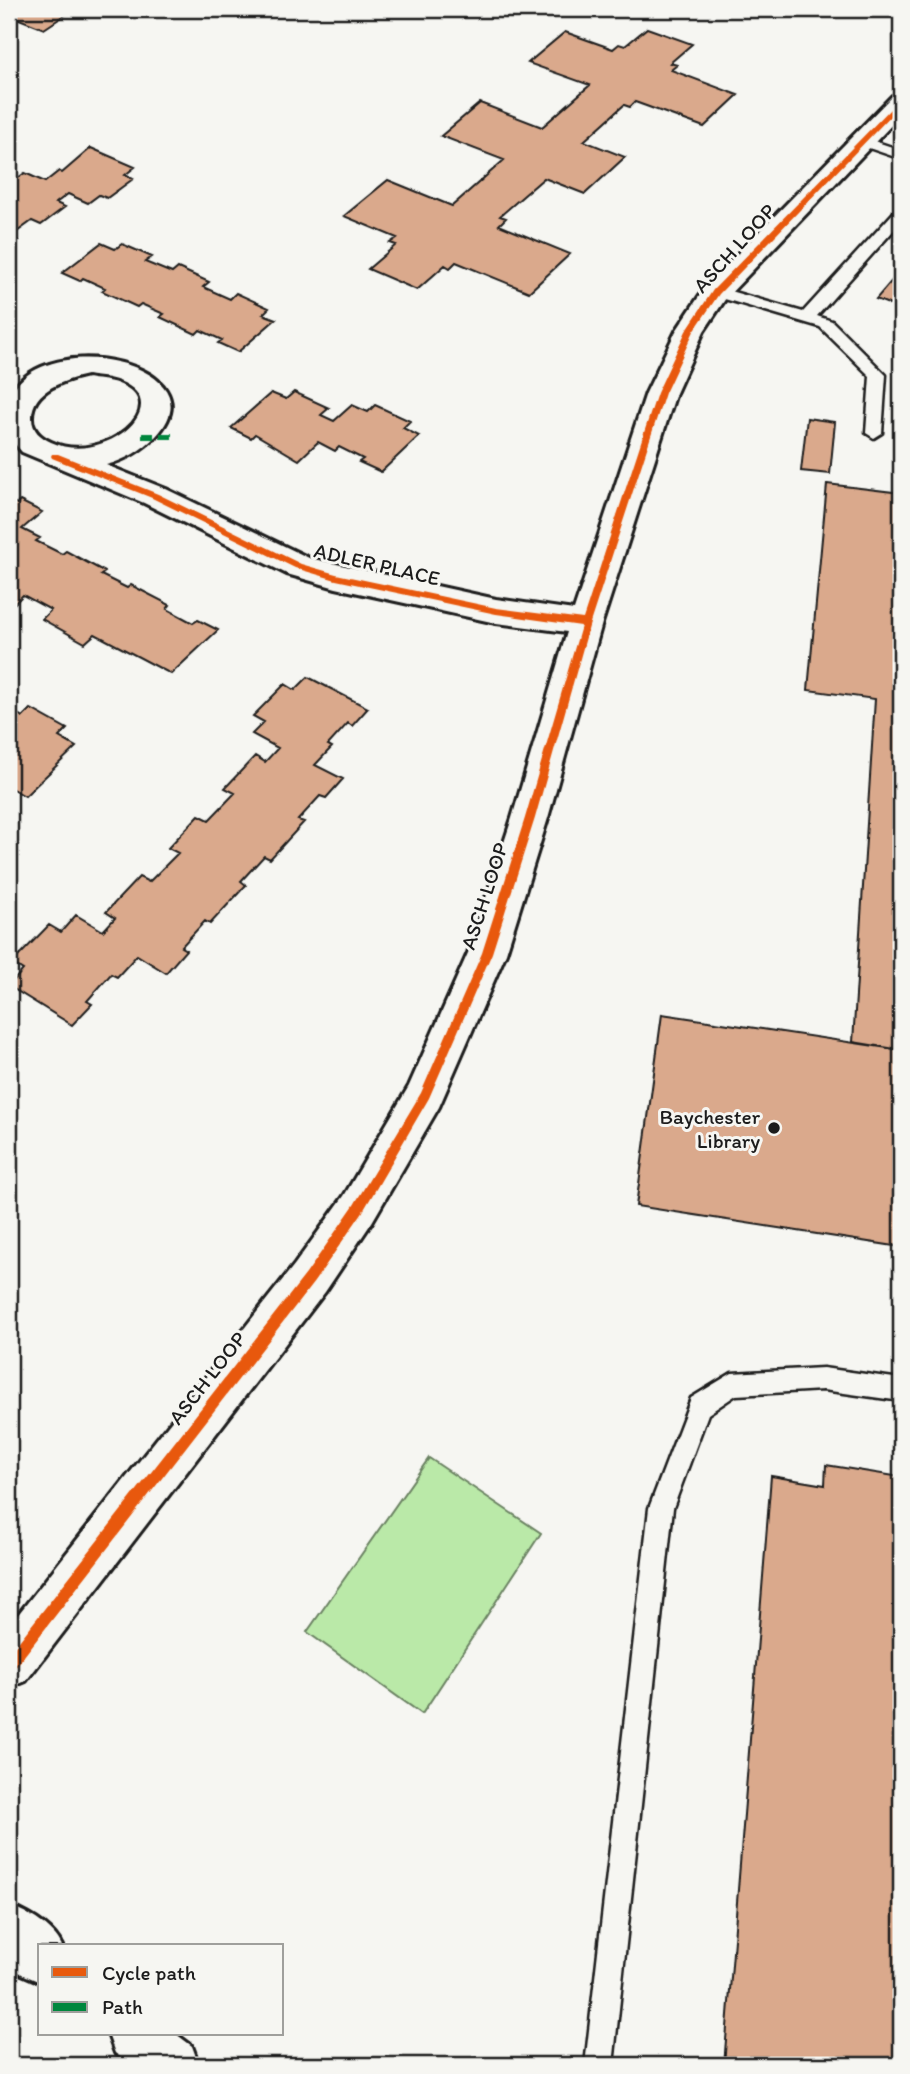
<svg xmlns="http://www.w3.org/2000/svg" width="910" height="2074" font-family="Itim,sans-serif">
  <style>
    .green { fill: #bae9a8; stroke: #6b8262; stroke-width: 2 }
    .building { fill: #daa98c; stroke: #1c1c1c; stroke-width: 2 }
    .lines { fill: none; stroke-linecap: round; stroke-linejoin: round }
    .service-casing { stroke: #1c1c1c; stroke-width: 5 }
    .minor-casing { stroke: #1c1c1c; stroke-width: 6 }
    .service { fill: #f6f6f2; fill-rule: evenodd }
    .minor { fill: #f6f6f2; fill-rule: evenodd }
    .quiet { stroke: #00873e; stroke-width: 6; stroke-dasharray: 12 6; stroke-linecap: butt }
    .cycleway-casing { stroke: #f6f6f2; stroke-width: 5 }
    .cycleway { fill: #e8590c; fill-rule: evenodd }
    .poi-dot { fill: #1c1c1c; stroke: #f6f6f2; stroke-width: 2.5 }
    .labels { text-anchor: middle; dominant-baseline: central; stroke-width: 6; stroke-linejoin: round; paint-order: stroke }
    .street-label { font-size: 21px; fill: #1c1c1c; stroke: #f6f6f2 }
    .poi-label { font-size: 21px; fill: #1c1c1c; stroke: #f6f6f2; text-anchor: end }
  </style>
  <rect width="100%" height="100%" fill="#f6f6f2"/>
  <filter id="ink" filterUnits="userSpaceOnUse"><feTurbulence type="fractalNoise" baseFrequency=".0143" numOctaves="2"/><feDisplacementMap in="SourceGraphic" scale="14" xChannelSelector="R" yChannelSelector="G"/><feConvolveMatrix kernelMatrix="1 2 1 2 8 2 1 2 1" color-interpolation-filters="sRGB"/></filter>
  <g filter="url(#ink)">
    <path class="green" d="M429,1458L541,1533L422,1714L307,1632Z"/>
    <path class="building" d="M9,9H74L44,29L9,15Z
      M647,28L692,44L670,63L677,65L671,70L738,95L704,127L635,102L630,107L624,105L584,141L625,157L585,194L544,178L500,216L506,218L499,225L570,254L529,292L456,262L450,268L445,265L417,290L368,269L396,245L390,243L397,238L344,216L388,180L452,206L504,160L441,136L480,103L542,127L590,85L528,63L565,32L613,49L619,44L625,46Z
      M91,148L135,167L125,175L133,179L107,198L99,195L88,203L68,194L56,203L65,207L41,225L32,221L10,237L18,240L9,247V189L13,186L9,184L25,173L45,182L59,171L62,173Z
      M101,243L115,249L122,244L152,257L145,262L172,273L178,268L209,282L203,287L230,299L236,293L269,308L263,314L276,319L238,352L218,343L222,340L200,330L196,334L160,317L164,314L141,304L137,307L102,291L105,288L83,278L80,281L62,273Z
      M901,270V309L876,299Z
      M294,392L329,408L321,415L334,421L352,405L368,412L375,405L410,421L403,428L419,436L381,472L359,462L363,459L339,447L335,451L318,442L299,460L255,434L251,438L231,428L271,393L286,399Z
      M807,418L835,422L830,474L801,471Z
      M827,484L901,493V1050L853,1042L875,699L808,690Z
      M9,500L17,504L20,501L42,512L22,529L40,538L36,541L62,554L66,551L105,572L101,575L127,588L131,585L170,605L167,609L193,623L198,620L218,630L171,674L95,634L85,643L42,619L51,610L23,595L14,604L9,601Z
      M308,677L368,708L352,726L348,723L328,745L332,747L315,765L343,779L326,798L320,796L298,820L304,822L270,859L264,856L241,881L246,885L210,924L205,921L181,947L186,950L166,973L137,955L117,977L111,974L87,1001L92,1004L72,1025L9,986L23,970L12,963L49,925L61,932L76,915L103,931L115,918L106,912L139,877L149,882L178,853L168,848L199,815L209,820L235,793L225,788L255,756L265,762L278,748L252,734L264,722L253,716L285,684L295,690Z
      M9,709L23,717L31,709L67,729L59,737L76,747L25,796L9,787Z
      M662,1014L901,1050V1247L636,1206Z
      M826,1465L901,1477V2065H724L771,1476L825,1485Z"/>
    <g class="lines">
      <defs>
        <path id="service" d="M862,137L901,150V159L857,144V138Z
          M901,209V222L817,316L832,321L886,375L882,433L874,438L866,433L870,376L820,327L711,295L708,292L716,287L803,312L896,210Z
          M823,1368L901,1379V1401L823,1390L736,1395L708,1414L673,1508L613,2065H585L649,1508L691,1398L732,1373Z"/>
        <path id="minor" d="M901,93V115L726,298L704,331L676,393L602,623L548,818L506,953L439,1107L372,1222L325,1292L26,1681L9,1688V1626L295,1264L344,1196L409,1086L468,953L512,818L567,632L496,623L336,588L287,574L144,503L22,452L9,437C9,425 5,405 11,394C46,325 222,366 156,436C142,450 126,460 106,465L166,489L309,558L496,599L574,610L646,393L676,331L706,286L892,96ZM87,375C97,377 110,377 119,381C179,404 103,467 51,442C40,437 32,430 32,418C31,390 65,380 87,375Z
          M9,1905C28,1913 54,1927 62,1946H40V1982L22,1974L9,1964Z
          M108,2034H176L192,2046L199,2065H131L115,2053Z"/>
      </defs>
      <use href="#service" class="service-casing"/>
      <use href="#minor" class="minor-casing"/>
      <use href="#service" class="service"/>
      <use href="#minor" class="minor"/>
      <path class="quiet" d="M142,436H177"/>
      <defs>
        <path id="cycleway" d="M901,99V105L719,294L694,331L665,393L590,623L535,818L492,953L429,1098L362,1213L314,1282L14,1669L9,1670V1654L306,1274L354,1205L421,1093L482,953L525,818L581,626L496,614L336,580L295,568L152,498L52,458L51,456L52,454H58L158,494L301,564L336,574L496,608L583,619L657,393L686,331L713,290L899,100Z"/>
      </defs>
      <use href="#cycleway" class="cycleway-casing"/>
      <use href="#cycleway" class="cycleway"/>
    </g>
  </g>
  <circle class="poi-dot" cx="774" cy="1128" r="7"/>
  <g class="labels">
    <g class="street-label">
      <text transform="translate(734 248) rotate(-48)">ASCH LOOP</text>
      <text transform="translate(377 564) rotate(13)">ADLER PLACE</text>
      <text transform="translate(484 896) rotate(-72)">ASCH LOOP</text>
      <text transform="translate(207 1378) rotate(-52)">ASCH LOOP</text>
    </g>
    <g class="poi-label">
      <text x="760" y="1116">Baychester<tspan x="760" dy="24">Library</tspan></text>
    </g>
  </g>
  <rect width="910" height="2074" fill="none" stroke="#f6f6f2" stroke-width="35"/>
  <rect x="18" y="18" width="875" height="2039" fill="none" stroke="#1c1c1c" stroke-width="2.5" filter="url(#ink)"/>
  <rect x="38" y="1944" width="245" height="91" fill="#f6f6f2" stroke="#9f9f9c" stroke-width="2"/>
  <rect x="52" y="1967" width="35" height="10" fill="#e8590c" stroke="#9f9f9c" stroke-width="2"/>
  <text x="102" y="1980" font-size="21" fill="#1c1c1c">Cycle path</text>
  <rect x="52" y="2002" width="35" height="10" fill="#00873e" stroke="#9f9f9c" stroke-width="2"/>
  <text x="102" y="2014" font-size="21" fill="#1c1c1c">Path</text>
</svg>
